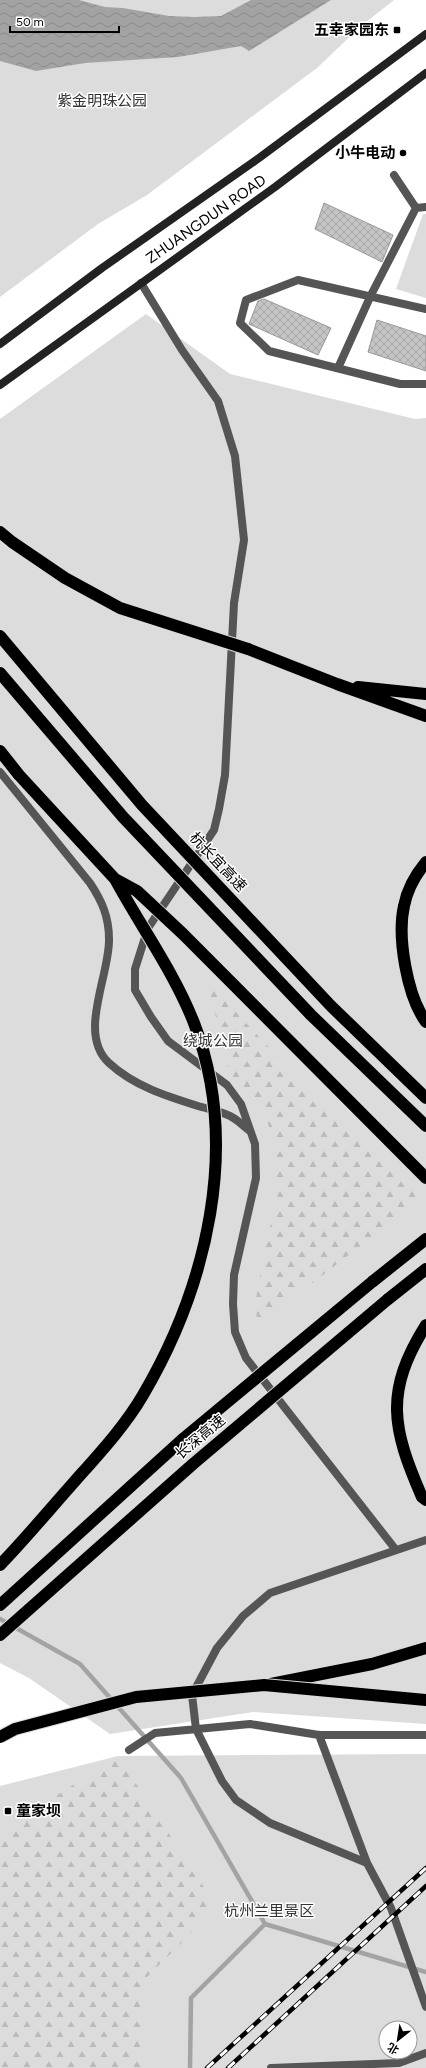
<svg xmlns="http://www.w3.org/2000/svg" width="426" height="2068" font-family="Figtree,'Noto Sans SC',sans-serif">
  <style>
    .green { fill: #dcdcdc; fill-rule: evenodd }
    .forest { fill: url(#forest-firs) }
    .water { fill: url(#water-waves) }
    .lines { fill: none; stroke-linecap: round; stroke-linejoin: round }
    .stream { stroke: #a3a3a3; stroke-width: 4.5 }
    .building { fill: url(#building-cross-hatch); stroke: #999 }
    .highway-casing { stroke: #dbdbdb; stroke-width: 14 }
    .street { stroke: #555; stroke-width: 8 }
    .secondary { stroke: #222; stroke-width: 8 }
    .highway { stroke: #000; stroke-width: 12 }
    .rail-casing { stroke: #000; stroke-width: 4.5 }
    .rail { stroke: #fff; stroke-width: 3; stroke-dasharray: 9; stroke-linecap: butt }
    .highway-bridge-casing { stroke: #dbdbdb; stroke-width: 14; stroke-linecap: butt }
    .highway-bridge { stroke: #000; stroke-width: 12 }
    .poi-dot { fill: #000; stroke: #fff; stroke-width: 1.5 }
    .labels { text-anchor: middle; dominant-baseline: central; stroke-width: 3; stroke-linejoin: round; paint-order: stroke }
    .poi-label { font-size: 15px; font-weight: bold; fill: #000; stroke: #fff; text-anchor: end }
    .park-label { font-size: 15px; fill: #333; stroke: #fff }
    .street-label { font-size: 15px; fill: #000; stroke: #fff }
  </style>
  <defs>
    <pattern id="forest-firs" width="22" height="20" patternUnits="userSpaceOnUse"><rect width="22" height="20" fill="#dcdcdc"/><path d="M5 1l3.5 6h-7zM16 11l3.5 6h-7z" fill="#bbb"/></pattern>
    <pattern id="water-waves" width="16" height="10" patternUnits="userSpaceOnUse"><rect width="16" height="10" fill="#a3a3a3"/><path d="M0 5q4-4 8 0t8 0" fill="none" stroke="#8b8b8b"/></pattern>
    <pattern id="building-cross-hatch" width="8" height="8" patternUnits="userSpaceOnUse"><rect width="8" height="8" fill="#c4c4c4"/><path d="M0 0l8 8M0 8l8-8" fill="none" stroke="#a7a7a7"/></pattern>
  </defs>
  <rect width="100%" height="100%" fill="#fff"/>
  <path class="green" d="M0,0H394L361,26L317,68L147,195L98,224L0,297Z
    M423,214H426V298L396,289Z
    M146,314L230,374L415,419L426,418V1724L253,1712L110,1734L29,1678L0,1663V419Z
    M426,1754V2068H0V1786L118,1756ZM386,2028H410V2052H386Z"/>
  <path class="forest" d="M203,977L289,1069L421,1199L257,1326L256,1299L265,1248L278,1194L272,1137L262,1104L229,1075L221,1032Z
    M118,1756L217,1907L141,1983V2068H0V1832Z"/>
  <path class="water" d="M0,0H79L105,7L123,8L169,16L194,17L221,16L251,0H331L249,51L241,46L178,57L85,63L36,71L0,61Z"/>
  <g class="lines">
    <path class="stream" d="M0,1619L80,1664L181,1778L265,1924L426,1972
      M190,2068L191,1998L265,1924"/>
  </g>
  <path class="building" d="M324,203L393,235L382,262L315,229Z
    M264,299L331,328L318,355L249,324L258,301Z
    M377,320L426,336V371L368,352Z"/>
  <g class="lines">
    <defs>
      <path id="highway" d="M248,649L337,684L426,716
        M358,687L426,694
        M0,751L19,775
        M426,862C416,874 407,890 404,906C397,937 407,996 426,1022
        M372,1282L426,1239
        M387,1300L426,1269
        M426,1325C384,1392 392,1428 422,1497L426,1500
        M271,1684L372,1664L426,1648"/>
    </defs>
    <use href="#highway" class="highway-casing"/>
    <path class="street" d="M394,175L416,208
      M141,283L182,350L218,401L235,456L244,540L234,603L225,775L219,809L214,830L148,928L135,969V990L151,1017L168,1041L227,1085L241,1104L255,1144L256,1178L234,1275L233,1304L235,1332L246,1358L396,1550
      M426,309L298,280L246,300L240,323L269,351L400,384H426
      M338,368L371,295L416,208L426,207
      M0,772L90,883C102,901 109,917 109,939C110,975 77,1034 109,1063C134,1086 166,1096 198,1106C208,1109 221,1111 230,1116C237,1119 243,1126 250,1131
      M319,1735L367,1863L391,1908L426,2007
      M129,1750L155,1733L250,1724L319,1735H426
      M367,1863L270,1823L236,1800L222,1781L196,1729L192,1695L217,1648L243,1616L270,1593L426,1540
      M271,2068L399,2063L426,2053"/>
    <path class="secondary" d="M0,344L102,268L259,158L426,34
      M0,385L275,187L426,73"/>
    <use href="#highway" class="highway"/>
    <defs>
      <path id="rail" d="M207,2068L426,1868
        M228,2068L426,1886"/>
    </defs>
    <use href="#rail" class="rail-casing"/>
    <use href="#rail" class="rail"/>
    <defs>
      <path id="highway-bridge" d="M0,532L12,542L65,578L120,608L248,649
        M0,636L142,805L331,1006L426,1098
        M0,673L123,817L311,1015L426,1126
        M19,775L115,879L137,891L183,934L426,1178
        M0,1565C26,1538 50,1509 75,1481C99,1454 125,1426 143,1395C207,1286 241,1145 194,1023C174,972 141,927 115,879
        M0,1605L184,1438L372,1282
        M0,1635L193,1464L387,1300
        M0,1737L15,1729L136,1697L264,1685L426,1700"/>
    </defs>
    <use href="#highway-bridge" class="highway-bridge-casing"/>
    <use href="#highway-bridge" class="highway-bridge"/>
  </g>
  <g class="poi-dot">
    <rect x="393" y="26" width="8" height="8" rx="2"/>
    <circle cx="403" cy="153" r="4"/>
    <rect x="4" y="1807" width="8" height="8" rx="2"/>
  </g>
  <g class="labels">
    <g class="poi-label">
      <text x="389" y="30">五幸家园东</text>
      <text x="395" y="153">小牛电动</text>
      <text x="16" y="1811" text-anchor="start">童家坝</text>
    </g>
    <g class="park-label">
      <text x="102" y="101">紫金明珠公园</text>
      <text x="213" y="1041">绕城公园</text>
      <text x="269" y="1911">杭州兰里景区</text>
    </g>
    <g class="street-label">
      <text transform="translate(206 219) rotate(-35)">ZHUANGDUN ROAD</text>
      <text transform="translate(218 862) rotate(47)">杭长宜高速</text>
      <text transform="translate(200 1437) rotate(-40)">长深高速</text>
    </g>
  </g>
  <g transform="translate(398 2040) rotate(210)"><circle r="19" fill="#ffffff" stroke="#999999"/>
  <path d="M0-3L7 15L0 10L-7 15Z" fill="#000000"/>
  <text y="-6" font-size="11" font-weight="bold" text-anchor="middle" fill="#000000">北</text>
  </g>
  <path d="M10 26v6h109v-6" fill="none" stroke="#000000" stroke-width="2"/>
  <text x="16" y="26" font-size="12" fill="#000000" stroke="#ffffff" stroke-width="3" paint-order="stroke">50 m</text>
</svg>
